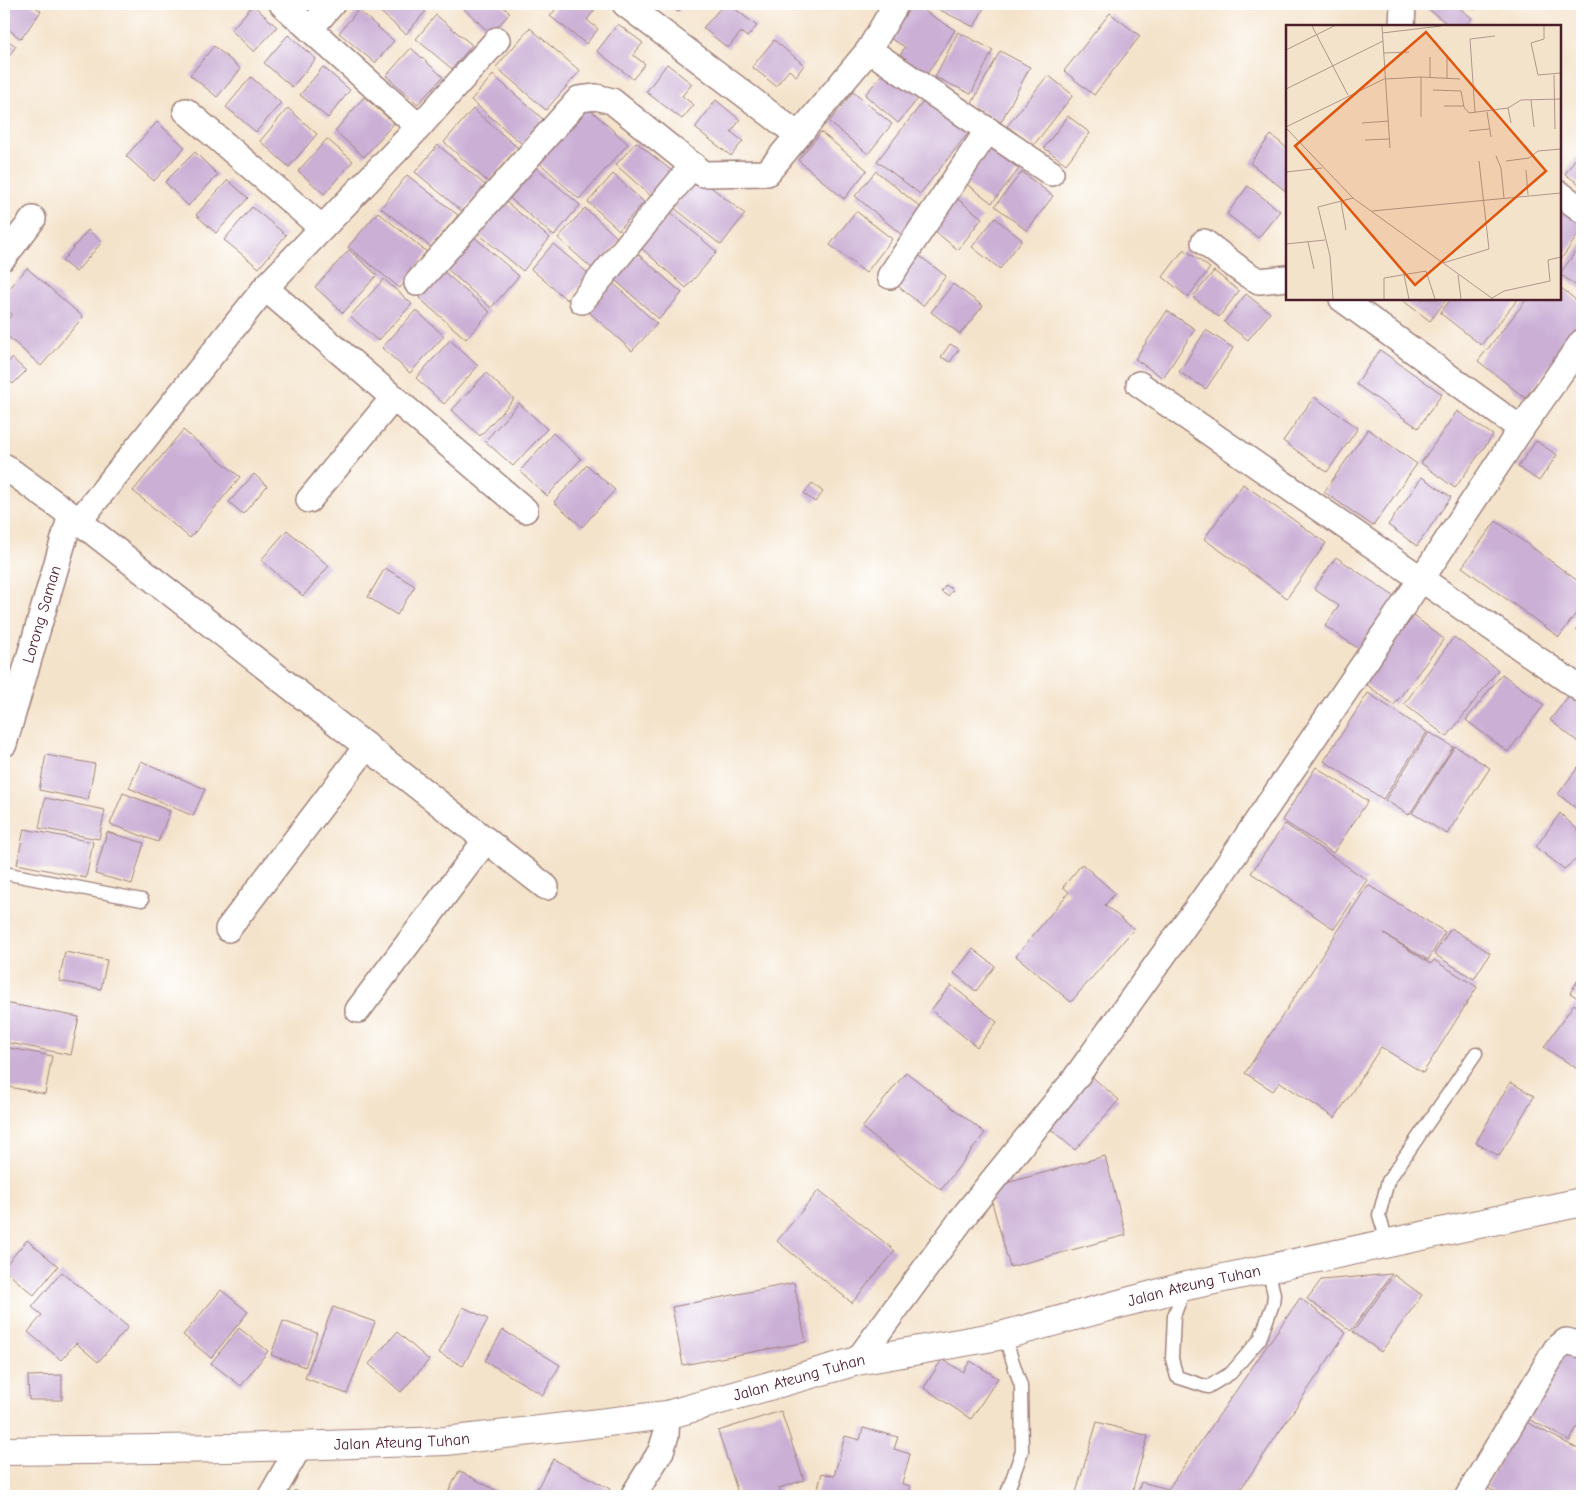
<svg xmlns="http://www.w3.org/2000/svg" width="1586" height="1500" font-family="'Comic Neue',sans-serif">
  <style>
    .building { fill: #cbafd5 }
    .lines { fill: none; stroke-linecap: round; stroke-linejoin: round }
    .service-casing { stroke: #9f817b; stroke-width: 15 }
    .minor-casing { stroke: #9f817b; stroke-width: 28 }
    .tertiary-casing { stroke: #9f817b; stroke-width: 30 }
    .service { stroke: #fff; stroke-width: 12 }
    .minor { stroke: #fff; stroke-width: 25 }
    .tertiary { stroke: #fff; stroke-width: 28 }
    .labels { text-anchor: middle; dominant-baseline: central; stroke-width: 5; stroke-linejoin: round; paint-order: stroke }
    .street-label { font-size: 16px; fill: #4a1f2b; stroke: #fff }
    .inset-road { fill: none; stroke: #b0958b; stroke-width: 1 }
    .view { fill: #e0560e; fill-opacity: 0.15; stroke: #e0560e; stroke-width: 2.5 }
    .inset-edge { fill: none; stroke: #4a1f2b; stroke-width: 2.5 }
  </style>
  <rect width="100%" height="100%" fill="#fff"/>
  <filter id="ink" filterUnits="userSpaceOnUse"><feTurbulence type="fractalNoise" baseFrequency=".02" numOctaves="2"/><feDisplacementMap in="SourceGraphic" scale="10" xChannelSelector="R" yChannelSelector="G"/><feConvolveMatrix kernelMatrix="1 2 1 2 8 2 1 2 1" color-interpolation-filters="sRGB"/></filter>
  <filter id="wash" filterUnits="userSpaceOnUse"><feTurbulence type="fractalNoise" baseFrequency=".0096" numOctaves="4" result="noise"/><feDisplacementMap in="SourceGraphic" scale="20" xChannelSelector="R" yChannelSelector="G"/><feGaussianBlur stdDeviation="1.12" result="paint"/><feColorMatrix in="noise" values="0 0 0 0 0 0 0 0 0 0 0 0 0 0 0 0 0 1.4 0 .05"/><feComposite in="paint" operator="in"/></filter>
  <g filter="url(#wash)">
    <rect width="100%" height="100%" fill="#f4e3cb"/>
    <g id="blocks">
      <path class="building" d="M4,4H31L41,11L21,39L4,26Z
        M371,4H418L426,11L406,34Z
        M465,4H500L510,13L491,34L462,7Z
        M560,4H590L596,8L587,20L598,29L586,44L550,16Z
        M667,4H685L678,12Z
        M724,4H729L757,26L747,37L741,32L728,48L703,28Z
        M906,4H913L955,30L927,74L899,57L905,47L886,36Z
        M933,4H986L974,27L932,6Z
        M1422,4H1454L1472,18L1466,26H1450Z
        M1466,4H1480L1475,10Z
        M253,5L277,27L254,52L231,30Z
        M358,10L394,41L375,63L339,33Z
        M1110,13L1140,36L1094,95L1064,71Z
        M436,15L472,45L452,69L416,39Z
        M618,24L643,43L633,55L645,64L633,79L597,51Z
        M530,28L580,71L546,110L496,67Z
        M958,32L993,50L971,94L935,77Z
        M288,35L316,59L292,87L264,63Z
        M4,38L16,46L4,64Z
        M774,40L804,65L796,76L789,70L776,86L752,67Z
        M214,46L241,69L217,97L190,75Z
        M411,48L443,77L418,104L386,76Z
        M1000,51L1030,67L1001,122L971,105Z
        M667,64L692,84L682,96L694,105L682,119L646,92Z
        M323,67L350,90L328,118L300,95Z
        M888,67L922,94L898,123L865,95Z
        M493,75L543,119L522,144L471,100Z
        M1048,75L1073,95L1033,146L1007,126Z
        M251,77L281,103L256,132L226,107Z
        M853,92L892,124L868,154L829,122Z
        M364,97L394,123L364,157L335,131Z
        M926,98L969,132L920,194L877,161Z
        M716,100L740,120L731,132L743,141L731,156L695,128Z
        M584,104L628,144L579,199L535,159Z
        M288,108L317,134L289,167L260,141Z
        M473,109L518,148L488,182L444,142Z
        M1068,116L1090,133L1066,164L1044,148Z
        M157,122L185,147L154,181L126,156Z
        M821,132L867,170L844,199L798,160Z
        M1271,135L1287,148V192L1250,163Z
        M327,139L353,161L324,194L298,171Z
        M636,142L672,171L651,196L616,165Z
        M438,145L485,185L463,212L415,172Z
        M991,147L1019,169L992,203L964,182Z
        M1582,149V186L1565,174Z
        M195,152L218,175L188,206L165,182Z
        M531,163L580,205L554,236L505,194Z
        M876,171L924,210L902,235L855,196Z
        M1022,172L1053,196L1027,231L995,206Z
        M613,174L644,202L619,230L588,202Z
        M407,175L458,215L432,248L381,208Z
        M698,177L745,214L721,245L673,207Z
        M228,180L248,198L216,233L196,215Z
        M1248,186L1280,211L1258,238L1227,214Z
        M955,197L982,218L958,250L931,228Z
        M501,198L550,238L523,271L475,231Z
        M1560,206L1582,222V229L1560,261Z
        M252,207L286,235L259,268L224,240Z
        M585,208L620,240L594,270L558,238Z
        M669,211L717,252L686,288L639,246Z
        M856,211L892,239L866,273L830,245Z
        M378,212L428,253L400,288L348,247Z
        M995,218L1022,240L1000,269L972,247Z
        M88,230L102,242L76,272L62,261Z
        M472,235L519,276L491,308L445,267Z
        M1582,242V290L1560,274Z
        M553,244L589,274L567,300L531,269Z
        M1184,249L1210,268L1188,297L1163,277Z
        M349,250L377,275L343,313L315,287Z
        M637,253L682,293L659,319L614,279Z
        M917,254L946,276L923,306L894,283Z
        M27,268L83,317L41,366L4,333V324L12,314L4,307V295Z
        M443,271L490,312L466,339L419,298Z
        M1214,271L1239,291L1219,317L1193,297Z
        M384,279L412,304L378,341L350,316Z
        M613,283L657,324L632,351L588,311Z
        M953,284L983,306L960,334L931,312Z
        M1560,287L1582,305V325L1525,398L1478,361L1527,299H1560Z
        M1246,294L1270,313L1248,340L1224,322Z
        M1401,299H1447L1430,321Z
        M1451,299H1518L1481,345L1440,313Z
        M416,310L444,336L410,373L382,348Z
        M1167,311L1195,329L1163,378L1135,359Z
        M1206,330L1233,348L1206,389L1179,372Z
        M450,340L478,366L444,404L416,378Z
        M950,344L959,349L950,362L941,357Z
        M1380,350L1442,394L1418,428L1356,384Z
        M12,358L26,371L13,384L4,375V367Z
        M486,373L514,399L480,436L452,410Z
        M1314,397L1358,428L1327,472L1283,441Z
        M519,403L547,429L513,466L485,441Z
        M1457,411L1493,435L1455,488L1421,463Z
        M1368,429L1417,464L1373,526L1324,492Z
        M183,430L240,477L190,538L133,491Z
        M553,433L581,459L547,496L520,471Z
        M1536,441L1557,455L1539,481L1518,467Z
        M587,465L615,490L582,527L554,502Z
        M254,474L267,486L243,514L229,502Z
        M1422,477L1451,497L1417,546L1388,525Z
        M812,483L823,492L815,502L804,494Z
        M1243,484L1326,543L1287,598L1204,539Z
        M1496,521L1582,584V605L1559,637L1462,567Z
        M287,530L329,566L303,596L261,560Z
        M1336,557L1395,597L1359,649L1325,626L1339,606L1314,589Z
        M385,568L415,586L397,615L368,597Z
        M946,585L953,590L948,596L941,592Z
        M1414,616L1444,639L1394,705L1363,682Z
        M1582,621V633L1576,629Z
        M1454,637L1498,670L1447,737L1404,704Z
        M1502,674L1544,705L1508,752L1466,720Z
        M1368,693L1427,732L1383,799L1324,761Z
        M1571,693L1582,701V745L1550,720Z
        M1429,732L1453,747L1409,815L1385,800Z
        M1455,746L1490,768L1447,834L1412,813Z
        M46,755L95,764L88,800L39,790Z
        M141,761L205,789L193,816L129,788Z
        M1582,762V813L1558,794Z
        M1316,767L1368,801L1333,853L1282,820Z
        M123,793L170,811L158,842L110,824Z
        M45,798L105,810L99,839L39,828Z
        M1560,813L1582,834V855L1564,869L1536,847Z
        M1285,824L1367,880L1334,929L1251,873Z
        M24,829L93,842L86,878L17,864Z
        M107,832L144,843L132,884L95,874Z
        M1082,864L1115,893L1105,905L1134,929L1071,1002L1016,956L1069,892L1063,887Z
        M1368,885L1445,932L1428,960L1384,934L1431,964L1434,960L1477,987L1423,1073L1381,1047L1335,1118L1280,1082L1273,1091L1245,1073Z
        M1451,928L1490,953L1474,979L1434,954Z
        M973,949L995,966L976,991L954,973Z
        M65,952L107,960L101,989L59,981Z
        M1582,974V1001L1570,993Z
        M951,985L997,1022L977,1047L931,1010Z
        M5,1003L79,1017L71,1055L4,1042Z
        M1574,1004L1582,1010V1072L1544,1047Z
        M4,1047L52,1056L45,1094L4,1086Z
        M906,1072L985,1133L941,1190L862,1128Z
        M1090,1075L1119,1100L1075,1150L1046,1125Z
        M1510,1082L1534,1096L1499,1156L1476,1143Z
        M1105,1156L1126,1235L1010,1267L988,1188Z
        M819,1190L895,1251L852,1303L777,1241Z
        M27,1240L58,1266L34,1295L4,1270V1267Z
        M62,1272L128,1327L98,1362L76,1343L61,1360L28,1332L42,1315L32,1307Z
        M1392,1274L1351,1331L1307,1299L1321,1280Z
        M1394,1275L1422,1295L1381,1352L1353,1332Z
        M794,1283L806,1342L683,1365L672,1307Z
        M221,1290L248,1312L211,1358L183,1335Z
        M1300,1298L1346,1333L1236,1496H1137L1141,1482L1168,1489Z
        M333,1307L375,1322L347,1394L305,1378Z
        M463,1307L488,1319L463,1366L439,1353Z
        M283,1321L317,1333L305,1367L271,1355Z
        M239,1328L268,1351L241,1386L211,1363Z
        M503,1330L560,1365L543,1395L485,1361Z
        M397,1332L429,1360L401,1392L369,1364Z
        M1562,1348L1582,1359V1417L1570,1441L1525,1417Z
        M942,1359L963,1372L970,1361L998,1378L971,1419L924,1388Z
        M62,1375V1400H29L28,1376Z
        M781,1411L804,1480L779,1488L782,1496H739L718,1431Z
        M1521,1419L1582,1451V1496H1503L1486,1487Z
        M1097,1422L1148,1436L1131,1496H1075Z
        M863,1428L898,1437L894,1449L910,1454L902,1484L911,1486L908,1496H816L822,1473L834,1476L845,1436L860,1440Z
        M553,1459L610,1489L606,1496H533Z
        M459,1471L507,1496H446Z
        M295,1490L304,1496H291Z"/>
    </g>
  </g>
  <g filter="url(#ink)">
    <use href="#blocks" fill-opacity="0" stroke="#9f817b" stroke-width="1"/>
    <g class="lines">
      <defs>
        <path id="service" d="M4,873L142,900
          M1388,1244L1379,1215L1388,1181L1476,1053
          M1185,1287L1174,1316L1172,1359L1177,1377L1208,1387L1231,1373L1260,1339L1273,1304L1274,1294L1268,1269
          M1004,1335L1021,1386L1022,1451L1006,1496"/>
        <g id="minor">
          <path d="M282,4L419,127"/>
          <path d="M625,4L798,135"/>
          <path d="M1402,26L1403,4"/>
          <path d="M310,29L332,4"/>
          <path d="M869,50L1051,173"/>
          <path d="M186,111L322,228"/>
          <path d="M1560,194L1582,210"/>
          <path d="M1204,242L1246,274L1259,281L1287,278"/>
          <path d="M4,257L33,219"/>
          <path d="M890,276L988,130"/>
          <path d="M417,283L579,99L596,97L612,101L703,174L767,173L869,50L896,4"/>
          <path d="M265,288L419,127L497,40"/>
          <path d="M1342,299L1521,429"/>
          <path d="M582,301L693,165"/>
          <path d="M1139,384L1582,690"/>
          <path d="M4,466L71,515L546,887"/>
          <path d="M309,500L394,397"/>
          <path d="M79,521L265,288L525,510"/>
          <path id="s1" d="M4,744L71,515"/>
          <path d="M228,929L367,746"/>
          <path d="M358,1010L486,840"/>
          <path d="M857,1361L967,1212L1074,1080L1220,876L1422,578L1521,429L1582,342"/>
          <path d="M271,1496L300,1445"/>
          <path d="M633,1496L661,1451L666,1435L667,1415"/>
          <path d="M1468,1496L1556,1349L1566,1341L1582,1345"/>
        </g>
        <g id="tertiary">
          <path id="s2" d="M4,1451L231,1448L446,1441L667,1415L857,1361L1004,1335L1186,1286L1582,1202"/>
        </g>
      </defs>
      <use href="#service" class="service-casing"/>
      <use href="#minor" class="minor-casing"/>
      <use href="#tertiary" class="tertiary-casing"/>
      <use href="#service" class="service"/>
      <use href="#minor" class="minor"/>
      <use href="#tertiary" class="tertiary"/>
    </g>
  </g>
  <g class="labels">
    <g class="street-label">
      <text stroke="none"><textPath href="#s1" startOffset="135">Lorong Saman</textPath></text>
      <text stroke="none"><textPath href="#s2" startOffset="1208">Jalan Ateung Tuhan</textPath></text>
      <text stroke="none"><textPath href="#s2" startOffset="802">Jalan Ateung Tuhan</textPath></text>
      <text stroke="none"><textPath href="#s2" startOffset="398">Jalan Ateung Tuhan</textPath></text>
    </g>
  </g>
  <g transform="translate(1286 25)">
    <rect width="275" height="275" fill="#f4e3cb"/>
    <path class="inset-road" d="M26,1L62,70M96,1L104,123M258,1V14L245,18L252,50L275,48M96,8L155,1M0,25L48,1M98,28L123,27M144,32V53M268,50L269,104M135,52L174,54M100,54L135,52V92M161,54V30M0,64L97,16M147,65L175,66L178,82L183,88L222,83M245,75L248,102M158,81H178M189,87L184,14L209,11M201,87L205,112M76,98L103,96M225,98L222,83L235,75L275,74M0,102L100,53M0,103L67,173L207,274M183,106L203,104M79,115L103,114M210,131L215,143L218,173M220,136L243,133L252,126L275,124M240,145L242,170M0,147L36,143M55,177L60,205M86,186L275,168M22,217L28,244M0,219L39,215M157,238L203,224L193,136M118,250L123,274M172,250L175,274M206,273L218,266L264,256L262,235L275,232M47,274L44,231L32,182L67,173M98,274V253L140,246L149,274"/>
    <path class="view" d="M140,7L260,146L129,260L9,121Z"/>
    <rect width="275" height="275" class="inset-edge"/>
  </g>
  <rect width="1586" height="1500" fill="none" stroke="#fff" stroke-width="20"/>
</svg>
